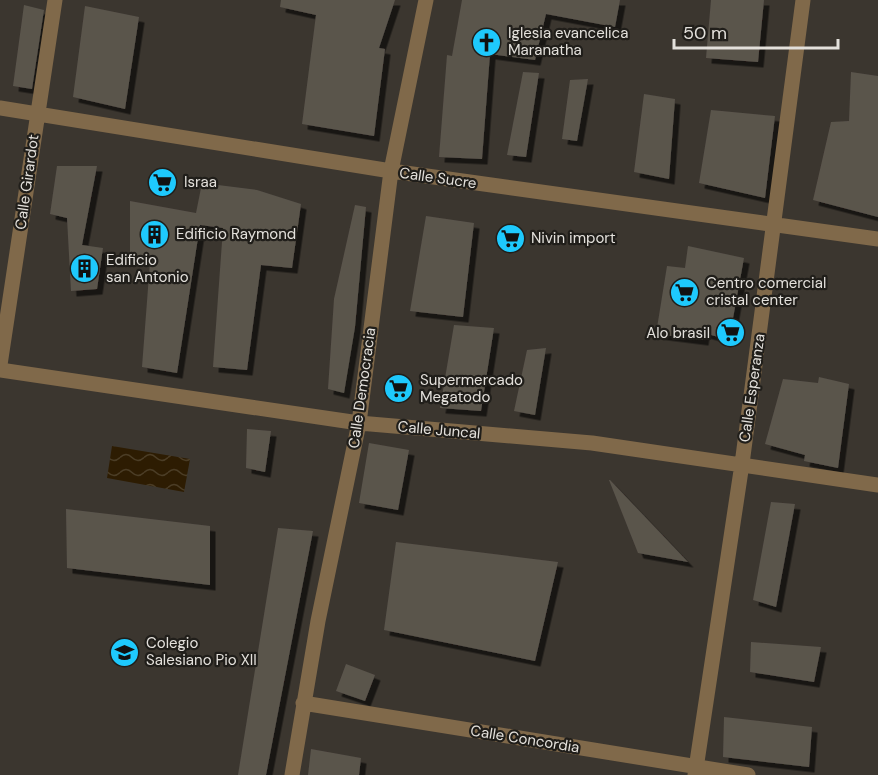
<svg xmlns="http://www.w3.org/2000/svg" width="878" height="775" font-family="'DM Sans',sans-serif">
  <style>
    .water { fill: url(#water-waves) }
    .building { fill: #5a544c; filter: url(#shadow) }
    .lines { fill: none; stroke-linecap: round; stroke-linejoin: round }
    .minor { stroke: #80694a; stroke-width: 15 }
    .labels { text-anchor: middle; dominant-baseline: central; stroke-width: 4.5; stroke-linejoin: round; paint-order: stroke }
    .poi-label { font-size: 15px; fill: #e3e0db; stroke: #201e1a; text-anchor: start }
    .street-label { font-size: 15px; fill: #e3e0db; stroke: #201e1a }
  </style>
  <defs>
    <pattern id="water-waves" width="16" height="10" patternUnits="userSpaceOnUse" patternTransform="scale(1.5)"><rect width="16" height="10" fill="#2d1c02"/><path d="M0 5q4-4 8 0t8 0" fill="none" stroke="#4b3d26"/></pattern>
    <filter id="shadow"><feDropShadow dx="5.5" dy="5.5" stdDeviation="0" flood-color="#0009"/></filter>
  </defs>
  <rect width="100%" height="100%" fill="#3b362f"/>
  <path class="water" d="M112,446L190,459L184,492L107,478Z"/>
  <path class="building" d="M281,0H395L379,48L385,49L374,136L302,124L316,15L280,7Z
    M462,0H620L615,27L546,14L535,60L490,54L482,159L439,157L447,55L452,56Z
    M711,0H764L758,62L706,58Z
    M24,5L44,10L32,89L13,86Z
    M85,6L139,17L125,109L73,97Z
    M523,72L539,73L526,157L507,155Z
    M851,72L878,76V217L813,200L831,122L849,121Z
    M588,79L577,141L562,139L570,80Z
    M644,94L675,99L669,179L634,172Z
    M711,110L775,116L765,198L699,183Z
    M57,166H97L82,245L103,248L97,289L71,291L67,218L50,214Z
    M202,183L257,190L301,204L292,268L261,265L247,370L213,367L223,228L200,225L177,373L142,367L150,262L130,258V201L196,213Z
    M355,205L366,207L355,327L344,393L328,389L334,299Z
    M426,216L474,223L463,317L410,311Z
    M688,246L744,258L729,340L704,333L703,340L656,334L667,266L685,268Z
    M454,325L494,328L481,411L440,408Z
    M546,348L535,415L514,411L527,350Z
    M819,377L849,384L838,468L804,461L805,455L765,444L783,379L818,383Z
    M247,429L271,431L265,472L246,468Z
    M369,443L409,450L398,510L359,503Z
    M609,480H610L688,562L638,553Z
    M771,502L795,504L776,607L753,600Z
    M66,509L210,526V585L67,568Z
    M278,528L313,531L266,775H238Z
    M396,542L558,562L535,661L384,630Z
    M751,642L821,647L814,682L750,672Z
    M346,664L375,675L365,701L336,691Z
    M724,717L812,727L809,767L723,757Z
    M311,749L361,758L359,775H308Z"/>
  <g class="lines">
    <path class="minor" d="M0,108L391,171L878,239
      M0,365L55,0
      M0,370L359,423L592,443L878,485
      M303,703L748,775
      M292,775L318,621L359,423L391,171L426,0
      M695,775L742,464L803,0"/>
  </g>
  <defs>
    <symbol id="church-disc" viewBox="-11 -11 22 22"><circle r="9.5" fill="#1ec9fd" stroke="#201e1a"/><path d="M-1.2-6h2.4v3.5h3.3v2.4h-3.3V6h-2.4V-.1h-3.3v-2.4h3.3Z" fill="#111"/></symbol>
    <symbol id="supermarket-disc" viewBox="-11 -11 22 22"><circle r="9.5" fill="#1ec9fd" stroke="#201e1a"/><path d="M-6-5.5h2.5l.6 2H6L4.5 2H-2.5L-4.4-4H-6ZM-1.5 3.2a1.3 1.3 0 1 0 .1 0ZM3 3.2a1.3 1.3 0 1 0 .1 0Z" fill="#111"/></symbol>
    <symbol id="building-disc" viewBox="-11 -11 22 22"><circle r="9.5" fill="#1ec9fd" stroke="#201e1a"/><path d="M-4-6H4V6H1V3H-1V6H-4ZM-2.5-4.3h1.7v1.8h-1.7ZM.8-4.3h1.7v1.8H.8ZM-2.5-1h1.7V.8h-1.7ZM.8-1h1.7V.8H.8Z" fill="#111"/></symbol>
    <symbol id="school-disc" viewBox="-11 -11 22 22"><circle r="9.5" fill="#1ec9fd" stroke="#201e1a"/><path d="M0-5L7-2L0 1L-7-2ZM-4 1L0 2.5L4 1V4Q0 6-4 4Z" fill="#111"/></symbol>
  </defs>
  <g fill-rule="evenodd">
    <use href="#church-disc" x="470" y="26" width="33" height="33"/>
    <use href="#supermarket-disc" x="146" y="166" width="33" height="33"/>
    <use href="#building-disc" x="138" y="218" width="33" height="33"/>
    <use href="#supermarket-disc" x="494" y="222" width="33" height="33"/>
    <use href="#building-disc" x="68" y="252" width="33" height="33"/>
    <use href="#supermarket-disc" x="668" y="276" width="33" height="33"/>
    <use href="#supermarket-disc" x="714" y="316" width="33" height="33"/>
    <use href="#supermarket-disc" x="382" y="372" width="33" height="33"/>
    <use href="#school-disc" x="108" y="636" width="33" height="33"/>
  </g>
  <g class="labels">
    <g class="poi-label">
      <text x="508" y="33">Iglesia evancelica<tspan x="508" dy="17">Maranatha</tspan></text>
      <text x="184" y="182">Israa</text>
      <text x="176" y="234">Edificio Raymond</text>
      <text x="531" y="238">Nivin import</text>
      <text x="106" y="260">Edificio<tspan x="106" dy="17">san Antonio</tspan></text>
      <text x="706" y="283">Centro comercial<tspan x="706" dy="17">cristal center</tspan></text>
      <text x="710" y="333" text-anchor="end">Alo brasil</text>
      <text x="420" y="380">Supermercado<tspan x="420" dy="17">Megatodo</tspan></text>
      <text x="146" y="643">Colegio<tspan x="146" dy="17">Salesiano Pio XII</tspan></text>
    </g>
    <g class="street-label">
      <text transform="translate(438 178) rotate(8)">Calle Sucre</text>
      <text transform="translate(27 182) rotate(-82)">Calle Girardot</text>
      <text transform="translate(362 388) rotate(-82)">Calle Democracia</text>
      <text transform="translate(752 388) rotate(-82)">Calle Esperanza</text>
      <text transform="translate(439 430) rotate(5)">Calle Juncal</text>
      <text transform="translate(525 739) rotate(9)">Calle Concordia</text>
    </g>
  </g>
  <path d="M674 39v9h164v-9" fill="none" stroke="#e3e0db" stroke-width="3"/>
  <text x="683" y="39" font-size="18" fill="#e3e0db" stroke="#201e1a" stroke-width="4.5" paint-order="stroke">50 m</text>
</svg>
